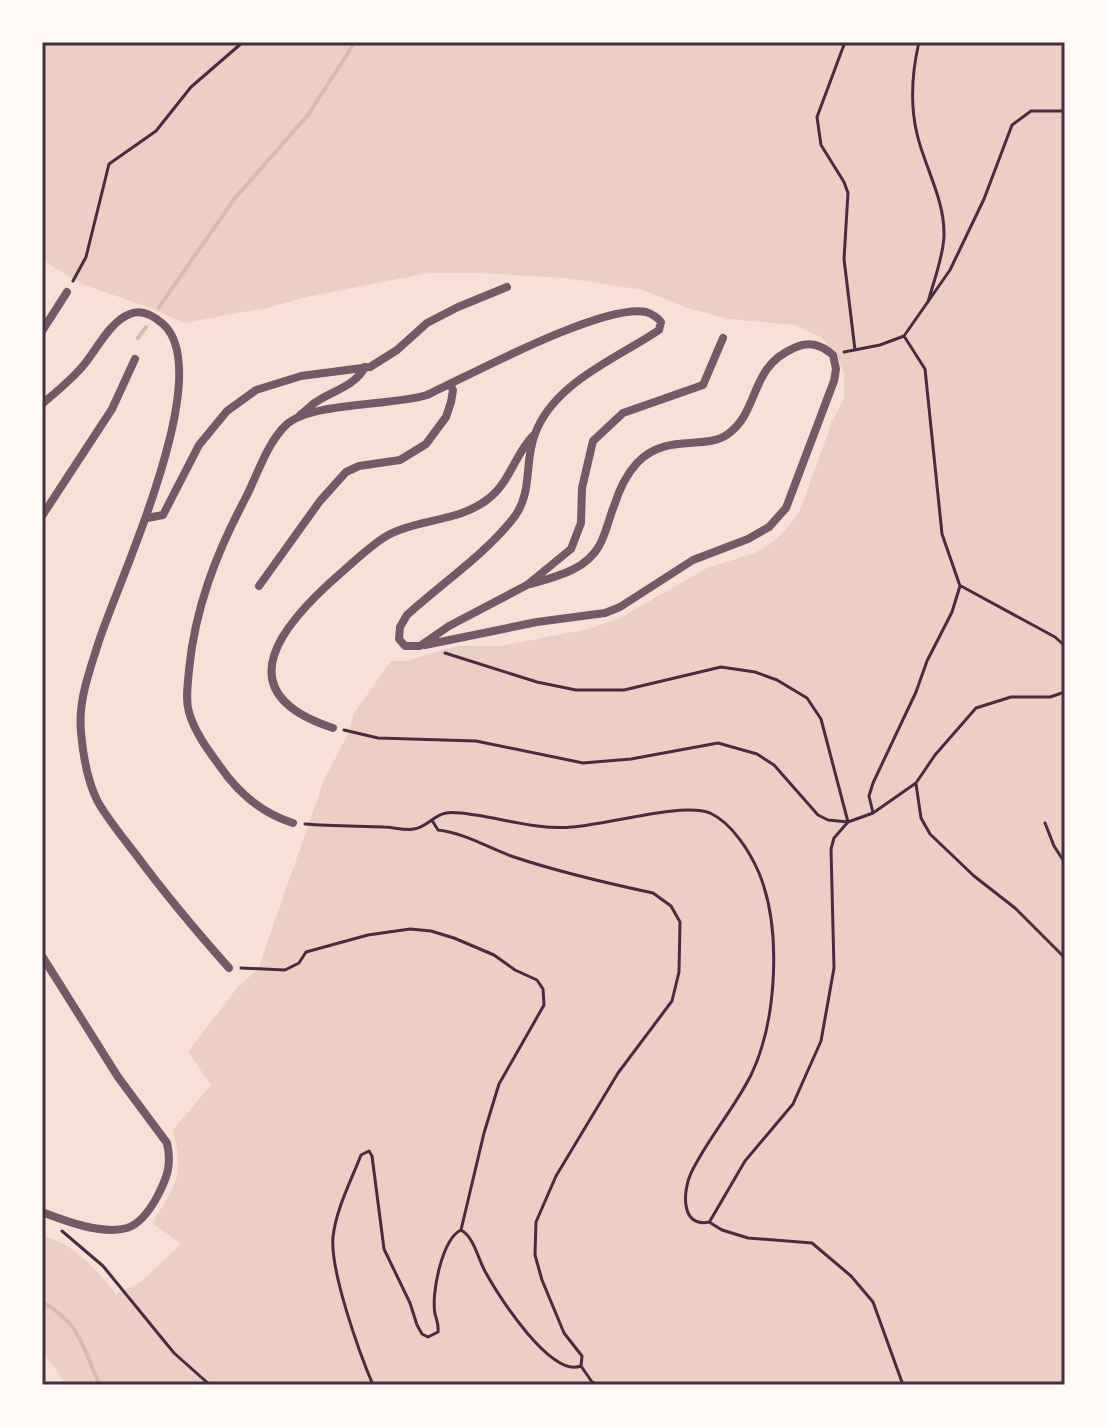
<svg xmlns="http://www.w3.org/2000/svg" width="1107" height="1427" font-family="Literata,serif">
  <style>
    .green { fill: #ebcfc5 }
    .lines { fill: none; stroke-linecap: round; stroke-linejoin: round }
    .stream { stroke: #dcb8b0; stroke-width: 4 }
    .path { stroke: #4a2c40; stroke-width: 3 }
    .minor { stroke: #755966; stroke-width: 8 }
    .neatline { fill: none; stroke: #4a2c40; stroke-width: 3 }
  </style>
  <rect width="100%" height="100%" fill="#f7e1d7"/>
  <path class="green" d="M42,42H1065V1385H66L42,1350V1236C72,1242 97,1270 116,1294L141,1282L181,1244L152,1223C177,1184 184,1176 173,1130L211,1085L188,1052L237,988L258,969L324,780L348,734L354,713L391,661H406L457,646H500L588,629L620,618L707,568L755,553L773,542L790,525L800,510L832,422L844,398V373L835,354L821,337L794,325L729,319L687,308L643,290L565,278L478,273H429L306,297L271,307L184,323L153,309L82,284L42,260Z"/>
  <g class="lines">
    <path class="stream" d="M159,307L235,198L308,115L355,42
      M138,338L146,327
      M42,1302C82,1324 82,1348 100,1385"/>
    <path class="path" d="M845,42L817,117L821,145L844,182L848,193L844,259L855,350
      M919,42C912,72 910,104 917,134C925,168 945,200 944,236C943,258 934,280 928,302
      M73,281L86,257L109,164L156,131L191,87L243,42
      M844,352L880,345L904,336L950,270L984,199L1012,125L1031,111H1065
      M961,586L1055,637L1065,646
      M445,653L537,682L576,690H624L721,667L755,672L777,680L807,698L821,719L848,822
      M344,730L378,738L476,741L583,763L631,759L718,743L757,754L774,765L818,815L828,820L848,822L873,813L916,783L935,755L976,708L1011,697H1050L1065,692
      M916,784L921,818L930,834L974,876L1015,908L1065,958
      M873,813L869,796L873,783L916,692L927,661L952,612L960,586L942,534L925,369L904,336
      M433,822L438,830C465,833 488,848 514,857C559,872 606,883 653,893L671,906L680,922L679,972L672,1001L618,1073L556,1176L536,1222L535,1255L542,1280L564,1333L582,1356L581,1366C551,1378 499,1297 486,1273C478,1260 475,1238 461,1230
      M1045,823L1054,846L1065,863
      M305,824C331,826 358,826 384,827C393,827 405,831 414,829C427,827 434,815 446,813C455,811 467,814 476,815C508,820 540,830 572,827C606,825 682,802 710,813C732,823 750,852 759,873C782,929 777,1021 751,1075C734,1109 708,1138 691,1173C683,1190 680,1228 709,1222L722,1230L748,1238L812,1243L851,1276L873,1302L903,1385
      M241,968L285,970L299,963L306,952L368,935L410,929L431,931L454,938L494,955L515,970L537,980L543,989L544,1005L499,1084L484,1133L461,1230C442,1239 431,1294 435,1314C437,1321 439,1325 438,1332L428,1337L422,1334L417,1325L410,1303L384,1249L372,1156L369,1151L361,1155C351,1181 336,1209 333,1237C330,1271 359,1352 373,1385
      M710,1221L745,1161L793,1104L821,1041L834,968L831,849L834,838L848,822
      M62,1231L103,1266L174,1353L210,1385
      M581,1366L592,1382L599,1385"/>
    <path class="minor" d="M42,331L67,292
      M42,404C56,392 70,381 82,367C96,351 110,321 130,314C142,309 154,316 163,324C218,373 117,583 98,644C89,673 78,701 81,732C83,755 87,781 98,802C109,821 124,839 137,856C166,895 197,932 229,968
      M300,415C306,411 311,405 316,402C334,390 354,387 365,367
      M42,516L112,409L135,359
      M147,518L163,515L199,445L227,411L256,390L301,376L370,367L397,350L427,323L458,307L507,287
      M259,586L320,501L346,472L359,466L400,460L426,444L446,417L451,402L453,390L450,384
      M425,645L537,622L605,613L620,607L693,560L748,539L769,527L786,508L834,381L836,369L833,355C820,344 809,341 794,348C749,367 760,411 728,434C705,451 666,432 637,463C626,475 619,490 614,506C609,518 606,534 599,546C586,570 555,577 531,584
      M333,728C222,692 284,622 342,572C357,559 373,543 390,534C422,518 459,522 488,499C510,483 515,453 534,435
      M293,823C261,813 238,793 219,765C208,750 194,731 189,712C185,699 188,684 189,670C195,608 216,554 245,499C257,476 267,443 286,425C310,402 393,406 427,395C470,375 603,303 646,312C652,314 657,317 661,322L659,330C618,358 554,382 535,434C524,461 533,491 515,516C486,554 442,583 407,615L400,627L399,639L405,646H420L449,626L527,585L571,549L581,523L582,488L593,441L623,413L703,385L723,338
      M42,956L118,1077L167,1143C172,1165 167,1178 157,1197C151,1208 140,1224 127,1228C102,1235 65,1221 42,1212"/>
  </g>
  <rect width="1107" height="1427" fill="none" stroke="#fffaf5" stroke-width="88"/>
  <rect x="44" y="44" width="1019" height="1339" class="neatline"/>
</svg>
